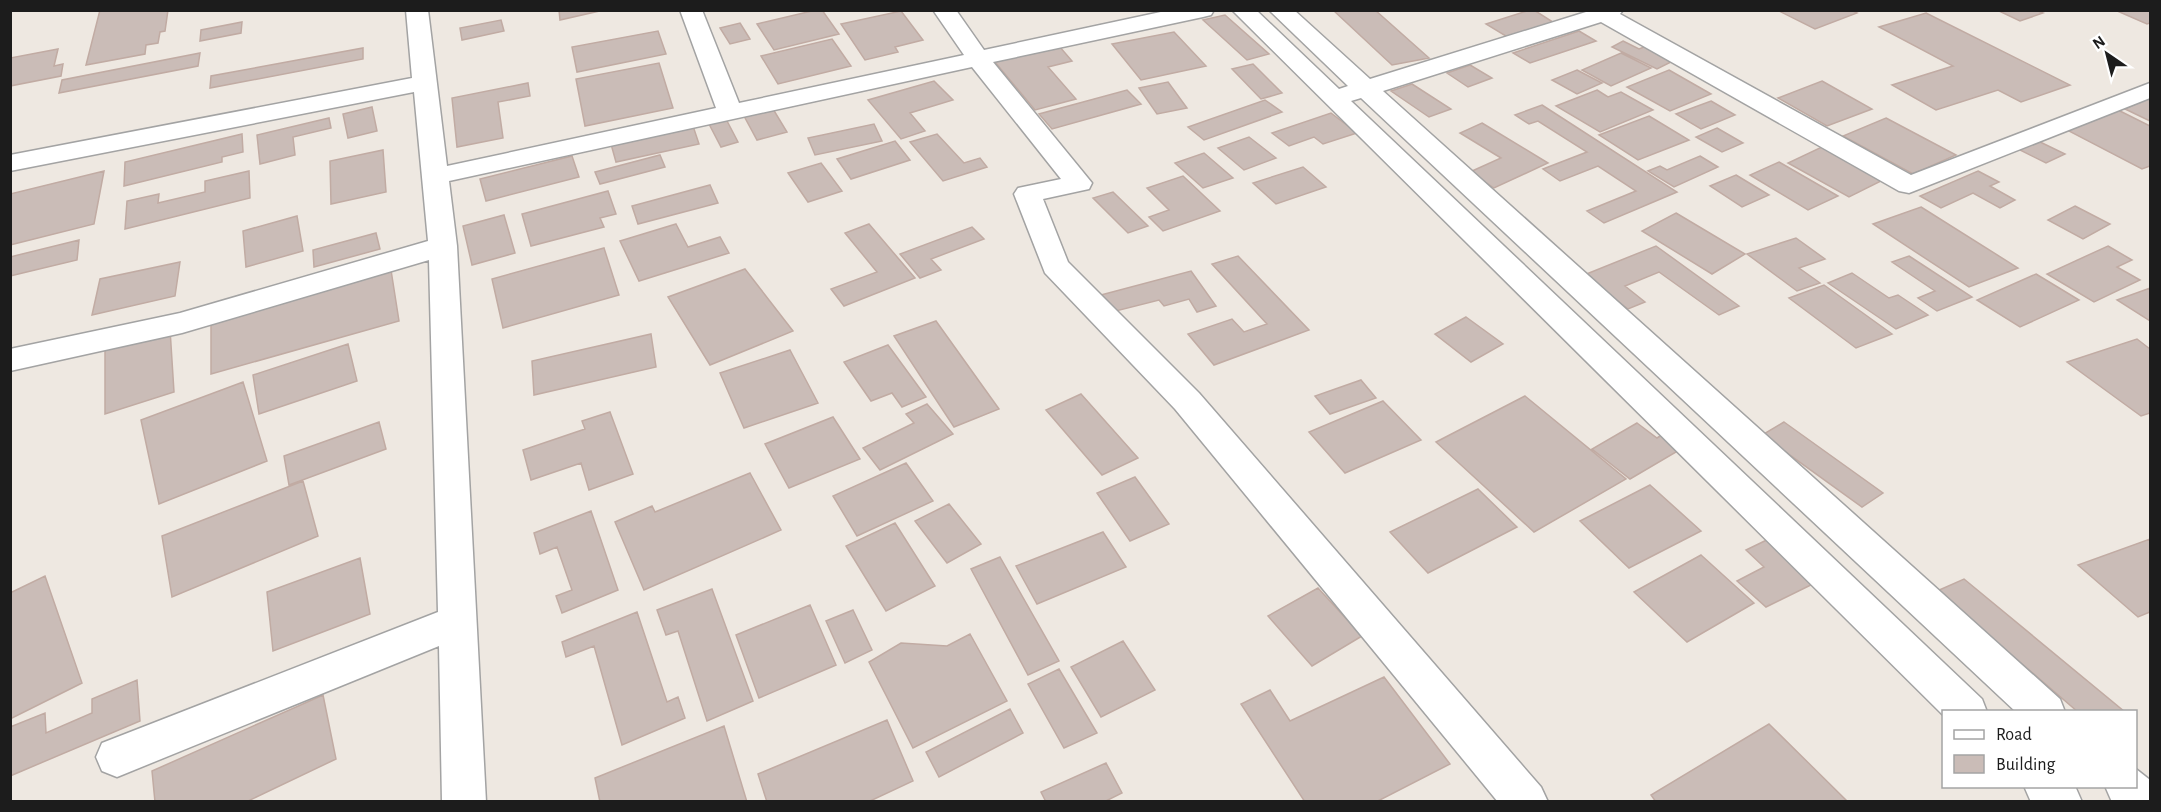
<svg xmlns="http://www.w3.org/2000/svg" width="2161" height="812" font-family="'Alegreya Sans',sans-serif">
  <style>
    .building { fill: #cabcb7; stroke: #c1aba3; stroke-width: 1.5 }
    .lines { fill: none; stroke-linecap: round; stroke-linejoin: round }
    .minor-casing { stroke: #a3a3a3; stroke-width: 3 }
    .minor { fill: #fff; fill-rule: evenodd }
  </style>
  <rect width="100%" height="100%" fill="#eee8e1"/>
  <path class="building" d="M100,10H168L165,31L160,32L158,43L146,45L145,54L86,65Z
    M559,10H604L560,20Z
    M816,10H822L839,34L774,50L757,24Z
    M1333,10H1375L1429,58L1392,65Z
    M1530,10H1534L1556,24L1509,38L1486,24Z
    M1777,10H1851L1857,13L1815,29Z
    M1997,10H2036L2043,13L2020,21Z
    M2115,10H2150V23L2147,24Z
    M901,11L923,40L895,47L898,52L865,60L841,24Z
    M1926,13L2070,85L2021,102L1998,90L1936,110L1892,85L1953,66L1879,27Z
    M1225,15L1269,54L1247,60L1203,20Z
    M501,20L504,31L462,40L460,28Z
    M242,22L241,33L200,41L201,30Z
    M740,23L750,39L730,44L720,28Z
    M658,31L666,54L577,72L572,47Z
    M1579,31L1596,41L1530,63L1513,53Z
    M1174,32L1206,66L1141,80L1112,44Z
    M832,39L851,66L778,84L761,56Z
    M1623,41L1639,49L1649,45L1677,59L1657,69L1612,47Z
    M1059,46L1072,61L1048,67L1076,99L1035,110L995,62Z
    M363,48V59L210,88L211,76Z
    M58,49L54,66L63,64L61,76L10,86V58Z
    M200,53L198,66L59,93L62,80Z
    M1621,53L1651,68L1611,86L1582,70Z
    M659,63L673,108L585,126L576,79Z
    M1253,64L1282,93L1261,99L1232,69Z
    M1470,65L1492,78L1468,87L1447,73Z
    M1577,70L1602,83L1577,94L1552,80Z
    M1669,70L1711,94L1670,111L1627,87Z
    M934,81L953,100L910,113L925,131L901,139L868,100Z
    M1822,81L1872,109L1827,126L1778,98Z
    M1168,82L1187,108L1157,114L1139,88Z
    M528,83L530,96L498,102L503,138L457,147L452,98Z
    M1412,84L1451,109L1429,117L1391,91Z
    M1127,90L1141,104L1052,129L1039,114Z
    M1597,90L1608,97L1621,92L1653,110L1600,132L1556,106Z
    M2150,97V121L2125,109Z
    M1265,100L1282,112L1204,140L1188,127Z
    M1711,101L1735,115L1701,129L1676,114Z
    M1542,105L1677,192L1604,223L1587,211L1636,191L1598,166L1560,181L1543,169L1587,152L1538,121L1529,124L1515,115Z
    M372,107L377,131L348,138L343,114Z
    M773,109L787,132L757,140L744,116Z
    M2118,110L2150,126V166L2142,169L2065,129Z
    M1331,113L1357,133L1323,144L1314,137L1289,146L1272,133Z
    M1649,116L1689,140L1638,160L1599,135Z
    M329,118L331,128L293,137L295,155L260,164L257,135Z
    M1886,118L1956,155L1913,174L1843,136Z
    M726,119L738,142L721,147L709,124Z
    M1482,123L1548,163L1494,188L1470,172L1501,158L1460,133Z
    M874,124L882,141L815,155L808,138Z
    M693,126L699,144L616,162L611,144Z
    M1717,128L1743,143L1722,152L1696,137Z
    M242,134L243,152L222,157V162L124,186L125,162Z
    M937,134L964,163L980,158L987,167L943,181L910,142Z
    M1249,137L1276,158L1244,170L1218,148Z
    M2036,140L2065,154L2046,163L2018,149Z
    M895,141L910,160L851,179L837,159Z
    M1826,145L1887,178L1849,197L1788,163Z
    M383,150L386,192L331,204L330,161Z
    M1204,153L1233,178L1203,188L1175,163Z
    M660,155L665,167L600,184L595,172Z
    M572,156L579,177L486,201L480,179Z
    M1700,156L1718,167L1674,187L1648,171L1660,166L1667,170Z
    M1779,162L1838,196L1808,210L1750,175Z
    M821,163L842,191L808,202L788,173Z
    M1303,167L1326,187L1276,204L1253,183Z
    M104,171L94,224L10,245V194Z
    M249,171L250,198L125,229L127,201L159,194L158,203L205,192V181Z
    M1978,171L1999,182L1990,186L2015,200L2000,208L1973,193L1941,208L1920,196Z
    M1736,175L1769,195L1742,207L1710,186Z
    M1183,176L1220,211L1163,231L1149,217L1169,210L1147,188Z
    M710,185L718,203L638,224L632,206Z
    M608,191L616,214L600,218L604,227L531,246L522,214Z
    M1113,192L1148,226L1128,233L1093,198Z
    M2075,206L2110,224L2083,239L2048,220Z
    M1921,207L2018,268L1969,287L1873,224Z
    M1676,213L1745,254L1712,274L1642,231Z
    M504,215L515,253L472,265L463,226Z
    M297,216L303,251L246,267L243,231Z
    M676,224L688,247L720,237L729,253L639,281L620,241Z
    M869,224L915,278L844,306L831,289L877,272L845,233Z
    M972,227L984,239L931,259L941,270L920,278L900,254Z
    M376,233L380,249L314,267L313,250Z
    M1796,238L1825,259L1799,268L1820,283L1797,291L1747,254Z
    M79,240L77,260L10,276V257Z
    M1656,246L1739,306L1719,315L1659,272L1625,286L1645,302L1628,309L1584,275Z
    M2108,246L2132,260L2117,267L2140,280L2094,302L2047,274Z
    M604,248L619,295L503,328L492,279Z
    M1238,256L1309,330L1214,365L1188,334L1232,319L1244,332L1267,324L1212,264Z
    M1909,256L1972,297L1937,311L1918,298L1935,291L1892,262Z
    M180,262L175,296L92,315L100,279Z
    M745,269L793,331L710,365L668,297Z
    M391,270L399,321L211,374V319Z
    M1191,271L1216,306L1197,312L1189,299L1164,306L1159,300L1112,312L1101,295Z
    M1852,273L1889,298L1898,295L1928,315L1896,329L1828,283Z
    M2036,274L2079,300L2020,327L1977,300Z
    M1824,285L1892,334L1856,348L1789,298Z
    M2150,288V321L2117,300Z
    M1466,317L1503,344L1471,362L1435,334Z
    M936,321L999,409L954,427L894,336Z
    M170,329L174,392L105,414V346Z
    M651,334L656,367L534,395L532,361Z
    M2137,339L2150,349V413L2141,416L2067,362Z
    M348,344L357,381L259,414L253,375Z
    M888,345L926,397L902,407L892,393L871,401L844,362Z
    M790,350L818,403L744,428L720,373Z
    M1361,380L1376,398L1330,414L1315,396Z
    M243,382L267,461L159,504L141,420Z
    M1081,394L1138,458L1102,475L1046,410Z
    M1525,396L1626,479L1534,532L1436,442Z
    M1383,401L1421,440L1345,473L1309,432Z
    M927,404L953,434L880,470L863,448L914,423L906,414Z
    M610,412L633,474L589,490L581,463L531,480L523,450L585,429L582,421Z
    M833,417L860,459L789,488L765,444Z
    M379,422L386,449L289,485L284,456Z
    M1784,422L1883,493L1862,507L1762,435Z
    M1637,423L1657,438L1668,431L1688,445L1630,479L1592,449Z
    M906,463L933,501L857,536L833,496Z
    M750,473L781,530L644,590L615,522L652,506L655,512Z
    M1135,477L1169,524L1130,541L1097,493Z
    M303,481L318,536L172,597L162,536Z
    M1650,485L1701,531L1629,568L1580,521Z
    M1478,489L1517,527L1428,573L1390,532Z
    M949,504L981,544L947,563L915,521Z
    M591,511L618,590L562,613L556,596L572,590L557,547L540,554L534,533Z
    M895,523L935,586L886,611L846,546Z
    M1103,532L1126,567L1037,604L1016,566Z
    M1775,536L1823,579L1766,607L1737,581L1764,567L1746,550Z
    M2150,539V612L2138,617L2078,565Z
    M1701,555L1754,603L1687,642L1634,592Z
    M1000,557L1059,661L1028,675L971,569Z
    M360,558L370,614L273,651L267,592Z
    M45,576L82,683L10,719V593Z
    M1964,579L2125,712H2078L1937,591Z
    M1318,588L1362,636L1312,666L1268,616Z
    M712,589L753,701L707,721L678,631L666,635L657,610Z
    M810,605L836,665L759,698L736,635Z
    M853,610L872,650L845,663L826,621Z
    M637,612L667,702L678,697L685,718L622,745L594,646L566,657L562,642Z
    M970,634L1007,701L913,748L869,662L901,643L947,646Z
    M1123,641L1155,690L1101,717L1071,667Z
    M1059,669L1097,733L1064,748L1028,684Z
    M1384,677L1450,764L1376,802H1305L1241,704L1270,690L1290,721Z
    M137,680L140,721L10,776V727L45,713L46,733L92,713V699Z
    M323,695L336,759L246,802H155L152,771Z
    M1010,709L1023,733L939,777L926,752Z
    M887,720L913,781L868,802H767L758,774Z
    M1769,724L1848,802H1656L1651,795Z
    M724,726L747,802H600L595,778Z
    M1106,763L1122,793L1104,802H1046L1041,792Z"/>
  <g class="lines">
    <defs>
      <path id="minor" d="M406,10H428L447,166L716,108L680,10H702L739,103L964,55L933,10H956L984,50L1170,10H1214L1211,15L1203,17L993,62L1092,183L1089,189L1043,199L1068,262L1199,393L1541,787L1548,802H1498L1175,409L1045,273L1014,194L1018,188L1061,179L972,67L449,181L457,246L486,802H442L439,646L117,777L102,771L96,757L102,743L438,612L429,260L182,333L10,371V349L180,313L428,241L414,92L10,171V155L412,78Z
        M1232,10H1256L1339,89L1348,86L1269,10H1294L1370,79L1586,12L1585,10H1623L1620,14L1911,175L2150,83V98L1909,193L1899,191L1601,22L1383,91L2060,699L2065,712H2016L1361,98L1351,101L1982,699L1987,712H1944V716Z
        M2136,769L2150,780V802H2112L2105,786H2136Z
        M2024,786H2075L2082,802H2031Z"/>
    </defs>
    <use href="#minor" class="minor-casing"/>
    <use href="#minor" class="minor"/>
  </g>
  <rect width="2161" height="812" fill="none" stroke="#1c1c1c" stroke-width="24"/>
  <rect x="1942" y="710" width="195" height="78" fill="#ffffff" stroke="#a4a4a4" stroke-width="1.5"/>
  <rect x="1954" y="730" width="30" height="9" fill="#ffffff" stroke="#a4a4a4" stroke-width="1.5"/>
  <text x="1996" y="740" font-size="18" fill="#1c1c1c">Road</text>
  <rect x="1954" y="755" width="30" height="18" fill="#cabcb7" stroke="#a4a4a4" stroke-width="1.5"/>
  <text x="1996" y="770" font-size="18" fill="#1c1c1c">Building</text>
  <g transform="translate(2107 54) rotate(325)" stroke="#ffffff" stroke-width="4.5" paint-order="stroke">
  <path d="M0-4.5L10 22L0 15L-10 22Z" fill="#1c1c1c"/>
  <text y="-9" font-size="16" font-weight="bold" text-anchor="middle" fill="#1c1c1c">N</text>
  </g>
</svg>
